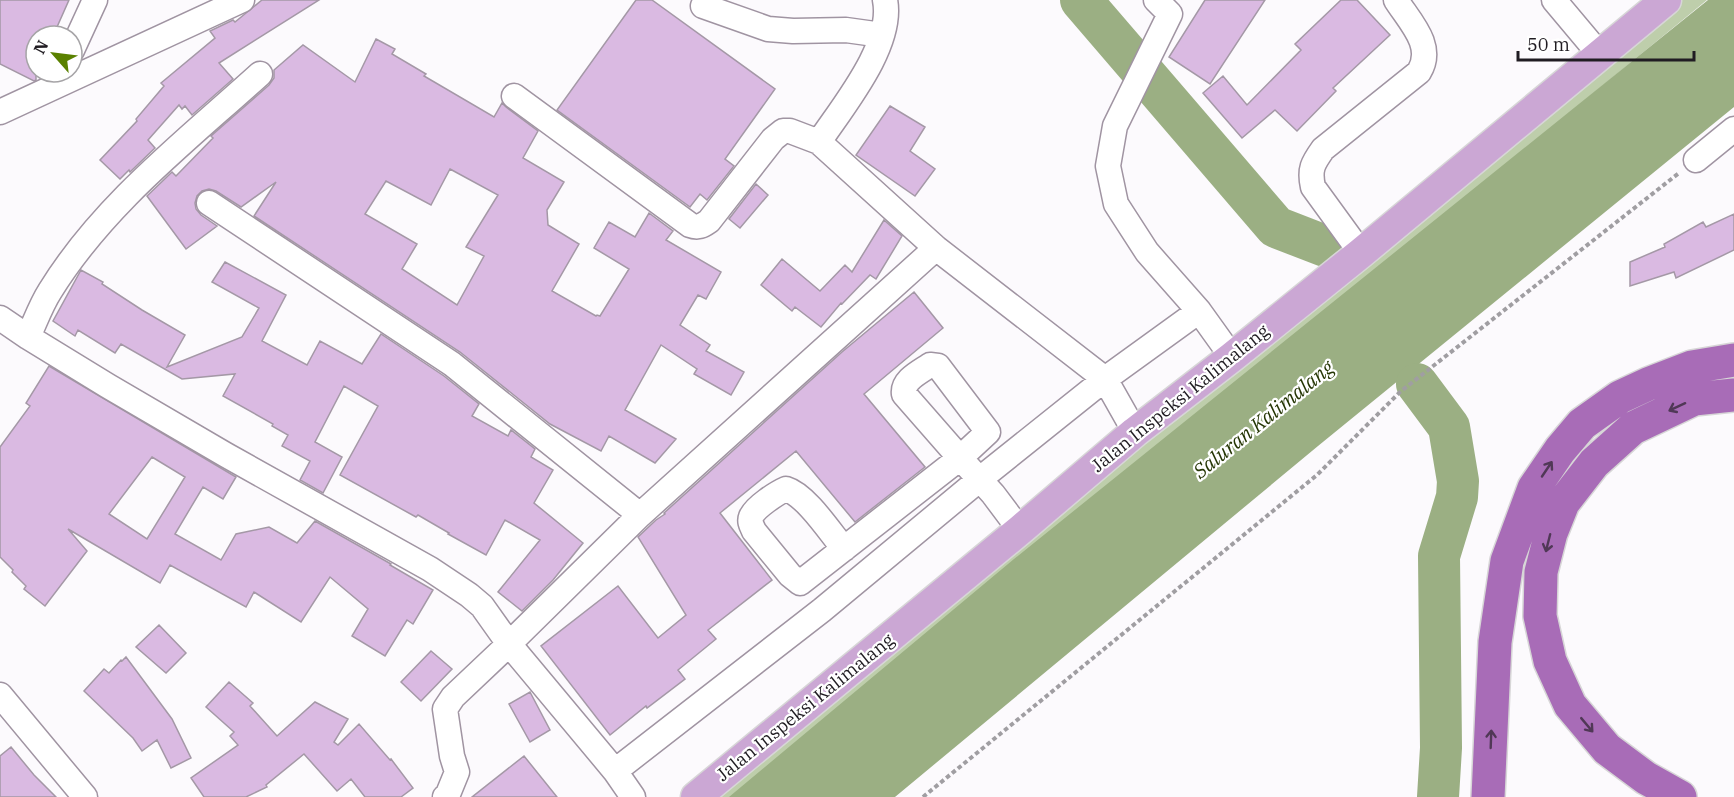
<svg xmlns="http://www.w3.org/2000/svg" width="1734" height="797" font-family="'IBM Plex Serif',serif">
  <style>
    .green { fill: #beceab }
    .water { fill: #9baf83 }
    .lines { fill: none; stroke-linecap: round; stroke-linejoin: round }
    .river { stroke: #9baf83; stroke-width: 42 }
    .building { fill: #dabae2; stroke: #a498a6; stroke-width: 1.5; fill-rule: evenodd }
    .minor-casing { stroke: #a094a2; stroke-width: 27 }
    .major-casing { stroke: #d7d6d7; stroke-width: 33 }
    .highway-casing { stroke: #d7d6d7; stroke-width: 36 }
    .path { stroke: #a09ea2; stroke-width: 4; stroke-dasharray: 4.5 3; stroke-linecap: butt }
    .minor { stroke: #fff; stroke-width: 24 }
    .major { stroke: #cba7d4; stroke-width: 30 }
    .highway { stroke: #a86cb7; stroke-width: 33 }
    .oneway { stroke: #503856 }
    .labels { text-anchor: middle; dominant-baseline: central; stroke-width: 4.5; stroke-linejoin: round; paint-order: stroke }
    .street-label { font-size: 18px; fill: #201c22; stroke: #fff }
    .water-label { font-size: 20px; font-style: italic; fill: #253604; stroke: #fff }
  </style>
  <rect width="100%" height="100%" fill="#fcfafd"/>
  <path class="green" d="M1666,0H1707L735,797H696Z"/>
  <path class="water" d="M1708,0H1734V107L1318,446L895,797H729L1014,559Z"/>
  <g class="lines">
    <path class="river" d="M1081,0L1276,227L1325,246
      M1417,384L1449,427L1458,481L1457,497L1439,556L1441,748L1438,797"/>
  </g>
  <path class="building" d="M0,0H69L53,36H36V80L34,81L0,64Z
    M262,0H319L219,63L233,79L192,115L185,106L182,109L179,105L148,140L155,148L130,172L129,170L120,179L100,160L137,121L136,119L164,86L161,83L215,38L210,31L233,20L235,22Z
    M636,0H652L775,89L725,159L734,166L707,200L700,194L690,207L557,110Z
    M1205,0H1265L1210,84L1169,57Z
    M1341,0H1357L1390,35L1333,88L1336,91L1297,131L1275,110L1242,138L1203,93L1223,76L1247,105L1301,50L1295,44Z
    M376,39L395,49L392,54L426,74L424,76L494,117L502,103L506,107L538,131L523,158L564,182L547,210L548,225L579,244L552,291L596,316L597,315L600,316L629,269L594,248L609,222L635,237L649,213L673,231L666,240L721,272L706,299L698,295L680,325L710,345L706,351L744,372L731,395L694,374L697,369L661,345L625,410L676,439L655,463L609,436L601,451L550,424L460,352L254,216L276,182L241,207L216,191L209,189L202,191L197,196L195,203L196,209L201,215L217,226L186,249L147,196L172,172L176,176L213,138L211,136L269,85L274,78V70L303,45L355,82ZM450,169L498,195L466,247L484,256L457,305L402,269L417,244L365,214L386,181L431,205Z
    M890,106L925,127L910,151L935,169L915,196L856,155Z
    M756,184L768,195L740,228L729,219Z
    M1734,214V250L1676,278L1674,272L1630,286V262L1665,247L1664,244L1703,222L1706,227Z
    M884,220L902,236L876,279L870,275L842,304L841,303L821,327L795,307L792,311L761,285L782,259L820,291L845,265L852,272Z
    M225,262L286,295L262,341L307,365L320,341L362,364L381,334L444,376L479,404L472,416L508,436L511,430L535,449L531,457L553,470L534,503L583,543L553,580L522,611L498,592L540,540L505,520L486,555L448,534L449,533L418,515L416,517L340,475L378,406L344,386L315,442L342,457L323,493L300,480L310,461L282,446L288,435L272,426L273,424L223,396L235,374L182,379L121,344L115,353L78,330L75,336L53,321L81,270L103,282L102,284L142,310L185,335L167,367L242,337L259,308L212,282Z
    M914,292L943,328L864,394L925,467L855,522L796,451L720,513L772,580L708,630L716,639L678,670L685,679L647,708L646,706L610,735L541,646L618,586L658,638L686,615L638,537L656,520L665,514L664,513L842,352Z
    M49,366L236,477L223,499L203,487L175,534L221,560L236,534L269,527L297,543L315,521L391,564L390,565L433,590L413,624L407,620L385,656L352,636L368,609L330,577L301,622L254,592L246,607L170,565L160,583L68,529L87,551L45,606L24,589L26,586L12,572L13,570L0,557V447L30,406L26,403ZM152,457L185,477L147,539L109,514Z
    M159,625L186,653L166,673L136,647Z
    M431,651L452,669L421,701L401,682Z
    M126,657L172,719L191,758L171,768L157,740L142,751L133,738L84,691L104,669L109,673L121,660L122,661Z
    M229,682L253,703L250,706L277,736L315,702L348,719L334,742L338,745L359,724L390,760L391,759L413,788L401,797H365L351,779L337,791L304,754L266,785L267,787L246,797H204L191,778L238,745L230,736L234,732L206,707Z
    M530,692L550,730L530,742L509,704Z
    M11,747L34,775L56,797H0V756Z
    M524,756L557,797H472Z"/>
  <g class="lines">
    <defs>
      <path id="minor" d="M1156,0L1170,14L1115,126L1108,166L1116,204L1147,252L1199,311L1232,357
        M1554,0L1601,56
        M703,6L768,29L793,31L846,30L882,35
        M72,50L95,0
        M514,96L690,225C698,228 702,226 709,221L773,139L783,131H790L819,142L936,248L1105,379L1135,432
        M0,112L242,0
        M819,142C843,106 894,45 885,0
        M1696,160L1734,129
        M209,203L452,364L640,515L509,644L453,697L445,709L452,756L457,772L448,794L445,797
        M1361,253L1313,187C1309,169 1313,163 1323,149L1419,72C1435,46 1410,22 1396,0
        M0,318L28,337L108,386L226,455L430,569L469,595L482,606L509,644L615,771L633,797
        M28,337C35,322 41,305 50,291C103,205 186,141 260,74
        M640,515L936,248
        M844,549C830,532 806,495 786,489C777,493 755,507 751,517C749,522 752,526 754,531L790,575L800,583L960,458L988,432L938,366L930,365C920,372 902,380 904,394L960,458L993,494L1020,530
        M0,695L85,797
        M615,771L822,610L980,479L1105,379L1199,311"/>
      <path id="major" d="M696,797L1020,530L1135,432L1232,357L1361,253L1666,0"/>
      <path id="highway" d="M1488,797L1495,642L1507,561L1534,488L1560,450L1582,424L1620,397L1648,384L1692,367L1734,360
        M1680,797L1646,778L1607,749L1570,705L1550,661L1540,616L1541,572L1551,533L1563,503L1594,463L1633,428L1694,399L1734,395"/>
    </defs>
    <use href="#minor" class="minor-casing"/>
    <use href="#major" class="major-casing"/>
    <use href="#highway" class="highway-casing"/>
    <path class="path" d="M923,797L1317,475L1400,392L1679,173"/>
    <use href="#minor" class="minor"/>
    <use href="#major" class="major"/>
    <use href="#highway" class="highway"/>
  </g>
  <defs><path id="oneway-shaft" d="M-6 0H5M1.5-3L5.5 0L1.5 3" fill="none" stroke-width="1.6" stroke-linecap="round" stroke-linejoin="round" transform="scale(1.5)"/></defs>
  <g class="oneway">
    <use href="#oneway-shaft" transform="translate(1677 407) rotate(155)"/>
    <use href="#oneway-shaft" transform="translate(1547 469) rotate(-56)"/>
    <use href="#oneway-shaft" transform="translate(1548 543) rotate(104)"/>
    <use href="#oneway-shaft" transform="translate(1587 725) rotate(50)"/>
    <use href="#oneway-shaft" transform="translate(1491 739) rotate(-88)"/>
  </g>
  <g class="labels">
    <g class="street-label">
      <text transform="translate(1180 398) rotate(-39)">Jalan Inspeksi Kalimalang</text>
      <text transform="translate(805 707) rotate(-39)">Jalan Inspeksi Kalimalang</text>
    </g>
    <g class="water-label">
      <text transform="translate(1263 419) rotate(-39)">Saluran Kalimalang</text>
    </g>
  </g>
  <g transform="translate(54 54) rotate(298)"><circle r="28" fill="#ffffff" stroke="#a6a4a7" stroke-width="1.5"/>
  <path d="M0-4.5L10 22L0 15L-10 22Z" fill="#5a8100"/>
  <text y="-9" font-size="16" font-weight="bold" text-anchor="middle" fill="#201c22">N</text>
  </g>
  <path d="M1518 51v9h176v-9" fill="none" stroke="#201c22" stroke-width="3"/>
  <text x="1527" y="51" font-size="18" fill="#201c22" stroke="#ffffff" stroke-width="4.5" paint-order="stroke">50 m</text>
</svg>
